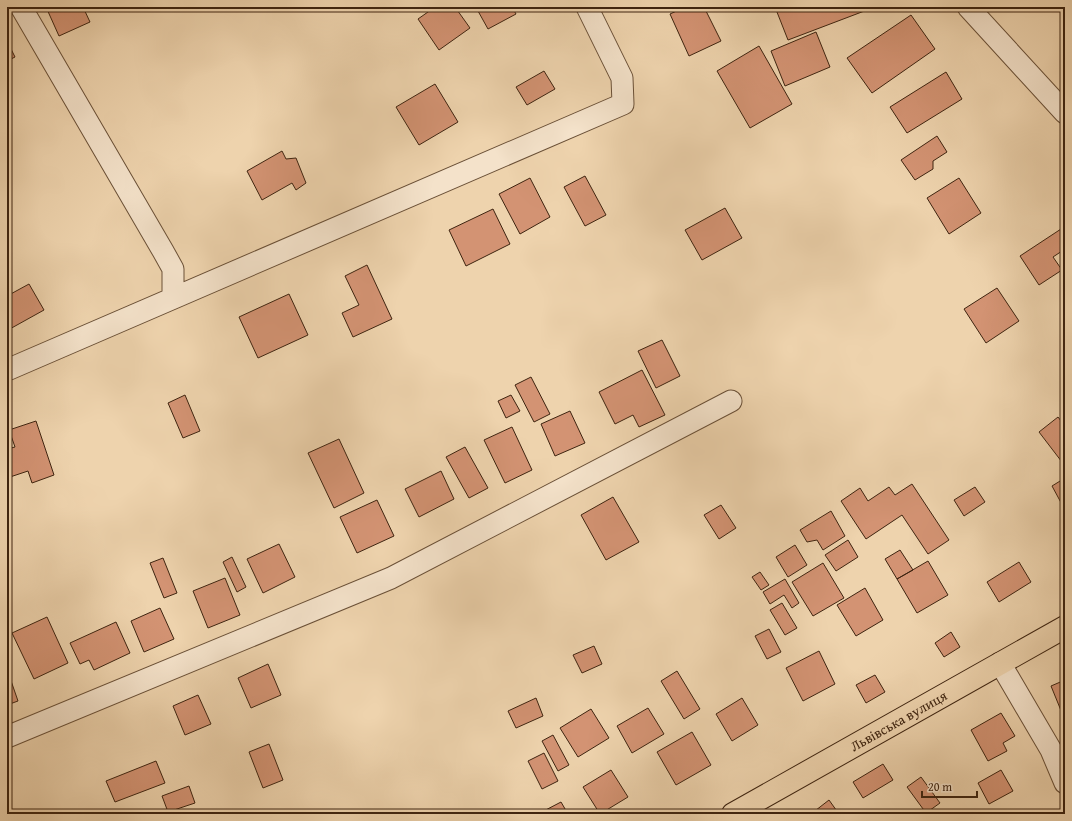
<svg xmlns="http://www.w3.org/2000/svg" width="1072" height="821" font-family="'Gentium Book Plus',serif">
  <style>
    .building { fill: #d39373; stroke: #3e2410 }
    .lines { fill: none; stroke-linecap: round; stroke-linejoin: round }
    .minor-casing { stroke: #6a5037; stroke-width: 23 }
    .major-casing { stroke: #3e2410; stroke-width: 24 }
    .minor { stroke: #f4e2ca; stroke-width: 21 }
    .major { stroke: #eed3ad; stroke-width: 22 }
    .labels { text-anchor: middle; dominant-baseline: central; stroke-width: 4; stroke-linejoin: round; paint-order: stroke }
    .street-label { font-size: 14px; fill: #3e2410; stroke: #f4e2ca }
  </style>
  <rect width="100%" height="100%" fill="#eed3ad"/>
  <filter id="stains"><feTurbulence type="fractalNoise" baseFrequency=".005" numOctaves="4"/><feColorMatrix values="0 0 0 0 .2 0 0 0 0 .09 0 0 0 0 .02 0 0 0 .5 -.17"/></filter>
  <radialGradient id="worn" r=".72"><stop offset=".6" stop-color="#630" stop-opacity="0"/><stop offset="1" stop-color="#630" stop-opacity=".3"/></radialGradient>
  <path class="building" d="M46,7H83L90,22L59,36Z
    M435,7H455L470,28L439,50L418,19Z
    M486,7H512L516,14L488,29L478,11Z
    M685,7H704L721,41L689,56L670,14Z
    M775,7H866L867,10L788,40Z
    M911,15L935,49L872,93L847,58Z
    M816,32L830,67L785,86L771,51Z
    M7,41L15,57L7,61Z
    M759,46L792,104L750,128L717,71Z
    M544,71L555,89L527,105L516,87Z
    M946,72L962,99L907,133L890,107Z
    M435,84L458,122L419,145L396,107Z
    M937,136L947,152L933,161V169L915,180L901,160Z
    M282,151L286,159L296,158L306,183L296,190L292,183L262,200L247,171Z
    M585,176L606,215L585,226L564,187Z
    M530,178L550,217L520,234L499,194Z
    M959,178L981,213L949,234L927,198Z
    M725,208L742,238L702,260L685,230Z
    M493,209L510,244L466,266L449,230Z
    M1061,229L1065,235V249L1053,257L1062,270L1039,285L1020,256Z
    M367,265L392,319L353,337L342,313L359,305L345,276Z
    M29,284L44,310L8,330L7,296Z
    M997,288L1019,321L986,343L964,309Z
    M289,294L308,335L258,358L239,317Z
    M662,340L680,376L656,388L638,351Z
    M642,370L665,415L639,427L633,415L615,424L599,392Z
    M531,377L550,414L534,422L515,385Z
    M185,395L200,431L183,438L168,403Z
    M511,395L520,411L506,418L498,401Z
    M570,411L585,443L555,456L541,424Z
    M1058,417L1065,426V466L1039,432Z
    M36,421L54,475L32,483L28,471L7,478V449L15,447L9,430Z
    M512,427L532,470L505,483L484,440Z
    M339,439L364,493L334,508L308,453Z
    M465,447L488,488L469,498L446,457Z
    M441,471L454,499L419,517L405,489Z
    M1065,478V510L1052,486Z
    M912,484L949,540L928,554L902,515L866,539L841,501L860,488L868,501L889,487L895,495Z
    M975,487L985,502L964,516L954,500Z
    M613,497L639,542L606,560L581,515Z
    M377,500L394,536L357,553L340,517Z
    M721,505L736,528L719,539L704,515Z
    M831,511L845,536L823,550L817,540L807,542L800,530Z
    M848,540L858,557L836,571L825,555Z
    M279,544L295,577L263,593L247,559Z
    M795,545L807,565L788,577L776,557Z
    M900,550L913,570L897,579L885,559Z
    M232,557L246,587L237,592L223,562Z
    M163,558L177,593L164,598L150,563Z
    M928,561L948,595L917,613L897,579Z
    M1019,562L1031,582L999,602L987,582Z
    M823,563L844,598L813,616L792,582Z
    M760,572L769,585L761,590L752,577Z
    M225,578L240,615L208,628L193,591Z
    M785,579L799,603L792,608L784,595L770,604L763,592Z
    M865,588L883,620L856,636L837,605Z
    M782,603L797,628L785,635L770,610Z
    M160,608L174,639L144,652L131,621Z
    M47,617L68,663L34,679L12,633Z
    M116,622L130,653L94,670L89,660L80,664L70,643Z
    M769,629L781,652L767,659L755,636Z
    M951,632L960,647L944,657L935,643Z
    M594,646L602,664L582,673L573,655Z
    M819,651L835,684L803,701L786,668Z
    M268,664L281,695L251,708L238,678Z
    M677,671L700,709L684,719L661,681Z
    M9,675L18,701L7,705V676Z
    M875,675L885,692L866,703L856,685Z
    M1065,680V712L1062,713L1051,686Z
    M198,695L211,724L185,735L173,706Z
    M536,698L543,716L516,728L508,711Z
    M742,698L758,725L732,741L716,714Z
    M648,708L664,734L632,753L617,726Z
    M591,709L609,738L578,757L560,728Z
    M1001,713L1015,736L1003,743L1007,751L988,761L971,730Z
    M692,732L711,765L676,785L657,752Z
    M553,735L569,765L558,771L542,741Z
    M269,744L283,780L263,788L249,752Z
    M544,753L558,781L542,789L528,761Z
    M156,761L165,783L115,802L106,781Z
    M883,764L893,780L863,798L853,782Z
    M611,770L628,797L600,814L583,787Z
    M1001,770L1013,791L989,804L978,783Z
    M921,777L940,803L926,813L907,787Z
    M189,786L195,803L168,812L162,796Z
    M829,800L839,814H811Z
    M561,802L568,814H538Z"/>
  <g class="lines">
    <defs>
      <path id="minor" d="M21,7L163,251L173,269V298
        M968,7L1065,113
        M7,370L623,104L622,78L587,7
        M1000,663L1051,750L1065,783
        M7,737L391,578L731,401"/>
      <g id="major">
        <path id="s1" d="M733,814L1065,627"/>
      </g>
    </defs>
    <use href="#minor" class="minor-casing"/>
    <use href="#major" class="major-casing"/>
    <use href="#minor" class="minor"/>
    <use href="#major" class="major"/>
  </g>
  <g class="labels">
    <g class="street-label">
      <text stroke="none"><textPath href="#s1" startOffset="190">Львівська вулиця</textPath></text>
    </g>
  </g>
  <rect width="1072" height="821" fill="none" stroke="#eed3ad" stroke-width="24"/>
  <rect x="8" y="8" width="1056" height="805" fill="none" stroke="#3e2410" stroke-width="2"/>
  <rect x="12" y="12" width="1048" height="797" fill="none" stroke="#3e2410"/>
  <path d="M922 791v6h55v-6" fill="none" stroke="#3e2410" stroke-width="2"/>
  <text x="928" y="791" font-size="12" fill="#3e2410" stroke="#f4e2ca" stroke-width="3" paint-order="stroke">20 m</text>
  <rect width="100%" height="100%" filter="url(#stains)"/>
  <rect width="100%" height="100%" fill="url(#worn)"/>
</svg>
